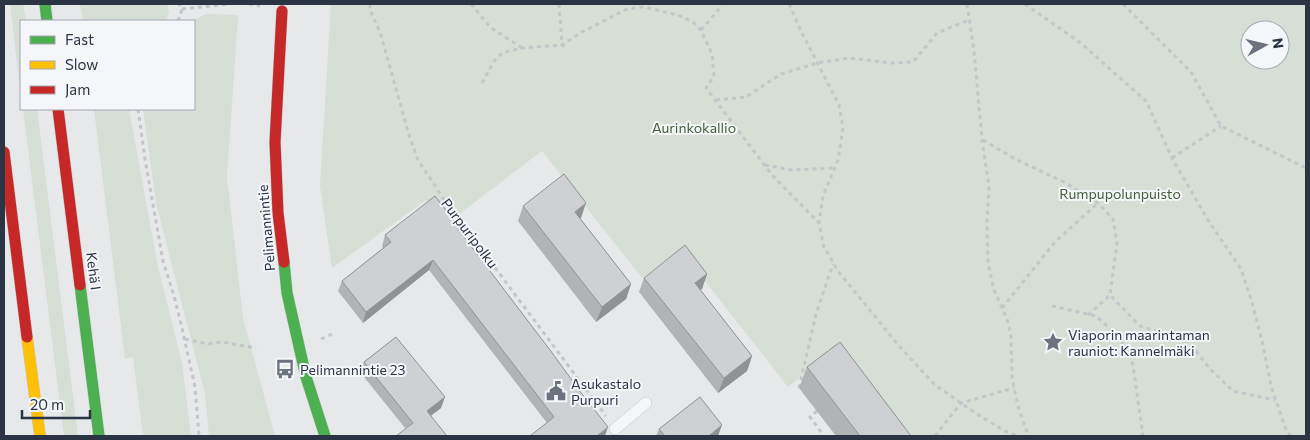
<svg xmlns="http://www.w3.org/2000/svg" width="1310" height="440" font-family="Commissioner,sans-serif">
  <style>
    .green { fill: #d6ded6; fill-rule: evenodd }
    .lines { fill: none; stroke-linecap: round; stroke-linejoin: round }
    .lane-casing { stroke: #c4c6c8; stroke-width: 12 }
    .fast-casing { stroke: #c4c6c8; stroke-width: 12 }
    .slow-casing { stroke: #c4c6c8; stroke-width: 12 }
    .jam-casing { stroke: #c4c6c8; stroke-width: 12 }
    .path { stroke: #c5c6ca; stroke-width: 3; stroke-dasharray: 4 4; stroke-linecap: butt }
    .lane { stroke: #f5f6f7; stroke-width: 11 }
    .fast { stroke: #4caf50; stroke-width: 11 }
    .slow { stroke: #ffc107; stroke-width: 11 }
    .jam { stroke: #c62828; stroke-width: 11 }
    .wall { fill: #b1b3b5 }
    .shaded-wall { fill: #909294 }
    .building { fill: #ced0d3; stroke: #909294 }
    .labels { text-anchor: middle; dominant-baseline: central; stroke-width: 4; stroke-linejoin: round; paint-order: stroke }
    .park-label { font-size: 14px; fill: #3f6138; stroke: #f4f6f9 }
    .street-label { font-size: 14px; fill: #2b3445; stroke: #f4f6f9 }
    .poi-label { font-size: 14px; fill: #2b3445; stroke: #f4f6f9; text-anchor: start }
  </style>
  <rect width="100%" height="100%" fill="#e6e8ea"/>
  <path class="green" d="M10,4H23L26,21H21V97Z
    M80,4H167L169,13L166,21H83Z
    M331,4H1306V436H907L838,347L788,387L680,249L642,278L542,151L446,224L426,200L332,268L320,186ZM1250,30H1280V60H1250Z
    M206,14L238,15L227,177L243,318L275,436H209L205,394L156,203L143,109H194L193,21Z
    M23,109H37L78,436H64Z
    M94,109H129L157,262L182,363L191,436H143L133,357L125,359Z"/>
  <g class="lines">
    <defs>
      <path id="lane" d="M615,429L646,403"/>
      <path id="fast" d="M45,4L47,21
        M284,262L287,293L306,377L325,436
        M80,285L99,436"/>
      <path id="slow" d="M27,337L40,436"/>
      <path id="jam" d="M282,11L275,142L278,213L284,262
        M58,109L80,285
        M4,152L27,337"/>
    </defs>
    <use href="#lane" class="lane-casing"/>
    <use href="#fast" class="fast-casing"/>
    <use href="#slow" class="slow-casing"/>
    <use href="#jam" class="jam-casing"/>
    <path class="path" d="M249,4L260,6
      M370,4V10L380,32L409,135L418,160L445,201L606,416
      M471,4L490,27L522,48
      M559,4L562,45L580,33L627,9L644,7L678,15L693,22L701,30L712,54L714,76L706,88L772,175L819,223
      M789,4L802,33L839,105L843,128L838,160L823,196L819,223L824,247L838,271L899,346L935,385L980,416L1005,431L1018,436
      M967,4L974,51L982,140L989,186L987,221L988,263L994,290L1007,319L1011,336L1012,378L1018,406L1025,427L1029,436
      M1025,4L1082,44L1146,101L1172,158L1208,220L1241,269L1252,302L1263,345L1271,386L1285,427L1290,436
      M1123,4L1191,72L1221,126L1306,168
      M182,9L230,4
      M178,21L182,9L179,4
      M701,30L720,8L722,4
      M482,83L494,61L502,53L522,48L562,45L568,48
      M716,100L746,97L781,74L817,63L849,58L892,63L913,62L937,33L969,20
      M138,109L145,159L163,261L174,296L182,328L195,387L199,436
      M983,140L1015,159L1064,182L1098,203L1113,219L1117,243L1110,295L1140,326L1189,342L1210,369L1233,391L1275,400
      M1172,158L1221,126
      M765,165L791,170L834,168
      M1052,306L1096,316L1120,338L1133,365L1143,436
      M1002,308L1055,242L1098,203
      M1088,315L1110,295
      M185,339L208,344L222,342L256,348
      M321,339L332,334
      M799,388L816,314L833,264
      M817,411L810,417L824,436
      M935,436L961,403L1014,388"/>
    <use href="#lane" class="lane"/>
    <use href="#fast" class="fast"/>
    <use href="#slow" class="slow"/>
    <use href="#jam" class="jam"/>
  </g>
  <path class="wall" d="M523,206L580,218L631,284L626,299L596,322L518,221Z
    M459,230L582,394L547,423L429,270L363,323L338,291L342,281L383,248L382,246L385,235Z
    M707,274L702,289L700,290L752,356L747,371L718,393L639,292L644,278Z
    M364,362L441,408L431,416L405,428L360,372Z
    M807,367L911,436H836L799,388Z
    M659,429L718,436H656Z"/>
  <path class="shaded-wall" d="M586,203L581,218L570,227L575,212Z
    M433,260L429,270L363,323L366,312Z
    M707,274L702,289L689,298L695,283Z
    M631,284L626,299L596,322L602,307Z
    M752,356L747,371L718,393L724,378Z
    M445,397L441,408L423,421L427,411Z
    M722,425L718,436H709L710,435Z
    M608,427L605,436H597Z"/>
  <path class="building" d="M564,174L586,203L575,212L631,284L602,307L523,206Z
    M435,196L459,227L458,229L550,350L582,394L608,427L597,436H530L554,417L433,260L366,312L342,281L391,242L385,235Z
    M685,245L707,274L695,283L752,356L724,378L644,278Z
    M396,337L445,397L427,411L447,436H396L413,423L364,362Z
    M840,342L911,436H860L807,367Z
    M700,397L722,425L710,435L711,436H665L659,429Z"/>
  <defs>
    <symbol id="sight-bare" viewBox="-9 -9 18 18"><path d="M0-6L1.8-2.2L6-1.7L2.9 1.2L3.7 5.4L0 3.3L-3.7 5.4L-2.9 1.2L-6-1.7L-1.8-2.2Z" fill="#6c737f" stroke="#f4f6f9" stroke-width="2.5" paint-order="stroke"/></symbol>
    <symbol id="bus-bare" viewBox="-9 -9 18 18"><path d="M-5-6H5V4H4V6H2V4H-2V6H-4V4H-5ZM-3.5-4V0h7V-4ZM-3.5 1.2v1.5H-2V1.2ZM2 1.2v1.5H3.5V1.2Z" fill="#6c737f" stroke="#f4f6f9" stroke-width="2.5" paint-order="stroke"/></symbol>
    <symbol id="civic-bare" viewBox="-9 -9 18 18"><path d="M-.6-6.5H3V-4.5H.6V-3L4-1V1h2V6H-6V1h2V-1L-.6-3ZM-1.2 2.5V6h2.4V2.5Z" fill="#6c737f" stroke="#f4f6f9" stroke-width="2.5" paint-order="stroke"/></symbol>
  </defs>
  <g fill-rule="evenodd">
    <use href="#sight-bare" x="1039" y="328" width="28" height="28"/>
    <use href="#bus-bare" x="271" y="355" width="28" height="28"/>
    <use href="#civic-bare" x="542" y="377" width="28" height="28"/>
  </g>
  <g class="labels">
    <g class="park-label">
      <text x="694" y="127">Aurinkokallio</text>
      <text x="1120" y="193">Rumpupolunpuisto</text>
    </g>
    <g class="street-label">
      <text transform="translate(266 228) rotate(-95)">Pelimannintie</text>
      <text transform="translate(470 233) rotate(53)">Purpuripolku</text>
      <text transform="translate(94 271) rotate(83)">Kehä I</text>
    </g>
    <g class="poi-label">
      <text x="1068" y="334">Viaporin maarintaman<tspan x="1068" dy="16">rauniot: Kannelmäki</tspan></text>
      <text x="300" y="369">Pelimannintie 23</text>
      <text x="571" y="383">Asukastalo<tspan x="571" dy="16">Purpuri</tspan></text>
    </g>
  </g>
  <rect width="1310" height="440" fill="none" stroke="#2b3445" stroke-width="10"/>
  <rect x="20" y="20" width="175" height="90" fill="#f4f6f9" stroke="#a4a8b1"/>
  <rect x="30" y="36" width="25" height="8" fill="#4caf50" stroke="#a4a8b1"/>
  <text x="65" y="45" font-size="15" fill="#2b3445">Fast</text>
  <rect x="30" y="61" width="25" height="8" fill="#ffc107" stroke="#a4a8b1"/>
  <text x="65" y="70" font-size="15" fill="#2b3445">Slow</text>
  <rect x="30" y="86" width="25" height="8" fill="#c62828" stroke="#a4a8b1"/>
  <text x="65" y="95" font-size="15" fill="#2b3445">Jam</text>
  <g transform="translate(1265 45) rotate(82)"><circle r="24" fill="#f4f6f9" stroke="#a4a8b1"/>
  <path d="M0-4L9 19L0 12L-9 19Z" fill="#6c737f"/>
  <text y="-8" font-size="14" font-weight="bold" text-anchor="middle" fill="#2b3445">N</text>
  </g>
  <path d="M22 410v8h68v-8" fill="none" stroke="#2b3445" stroke-width="2.5"/>
  <text x="30" y="410" font-size="15" fill="#2b3445" stroke="#f4f6f9" stroke-width="4" paint-order="stroke">20 m</text>
</svg>
